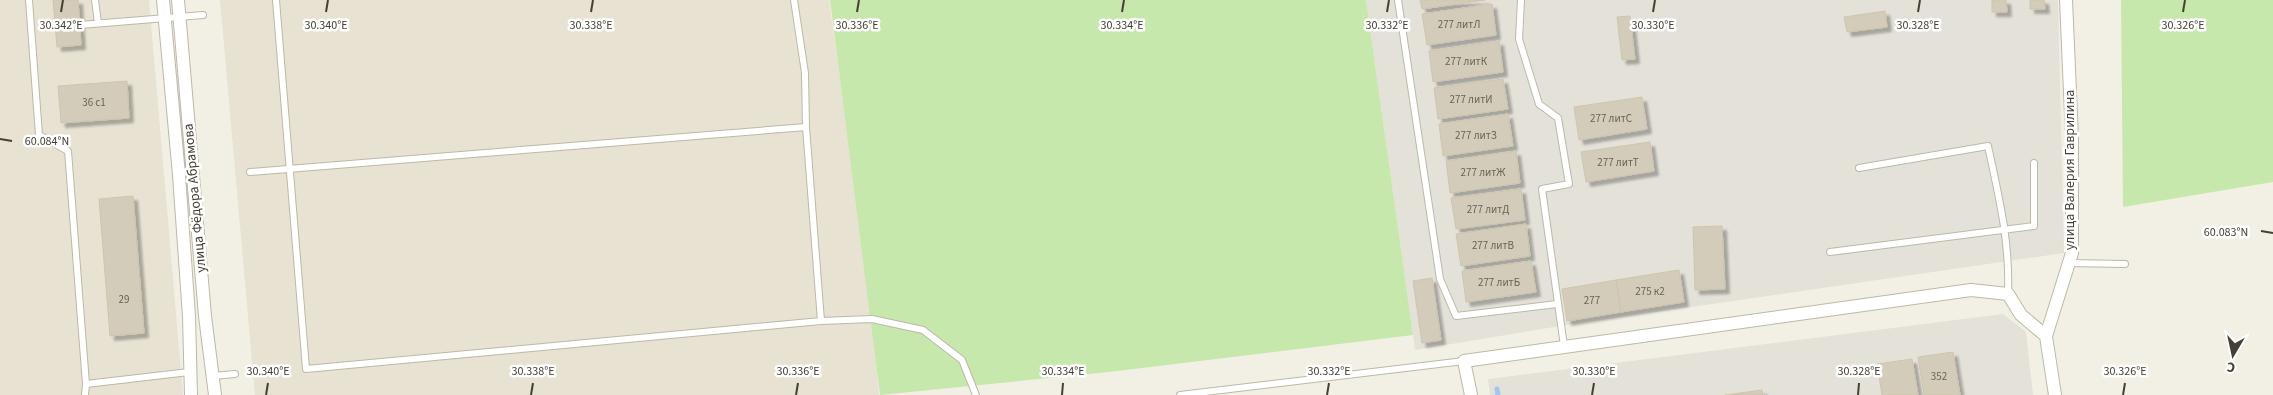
<svg xmlns="http://www.w3.org/2000/svg" width="2273" height="395" font-family="'Source Sans 3',sans-serif">
  <style>
    .residential { fill: #e7e2d2 }
    .industrial { fill: #e4e1d9 }
    .green { fill: #c7e8ac }
    .lines { fill: none; stroke-linecap: round; stroke-linejoin: round }
    .stream { stroke: #9fc7f1; stroke-width: 5 }
    .building { fill: #d4ccba; stroke: #cfc5ad; filter: url(#shadow) }
    .lane-casing { stroke: #beb8a7; stroke-width: 8 }
    .street-casing { stroke: #beb8a7; stroke-width: 14 }
    .lane { stroke: #fff; stroke-width: 6 }
    .street { stroke: #fff; stroke-width: 12 }
    .ticks { fill: none; stroke: #454034; stroke-width: 2 }
    .labels { text-anchor: middle; dominant-baseline: central; stroke-width: 5; stroke-linejoin: round; paint-order: stroke }
    .number-label { font-size: 11px; fill: #696356 }
    .street-label { font-size: 14px; fill: #454034; stroke: #fff }
    .ticks-label { font-size: 12px; text-anchor: middle; fill: #454034; stroke: #fff; stroke-width: 5; stroke-linejoin: round; paint-order: stroke }
  </style>
  <defs>
    <filter id="shadow"><feDropShadow dx="4.5" dy="4.5" stdDeviation="1" flood-color="#0004"/></filter>
  </defs>
  <rect width="100%" height="100%" fill="#f2f0e4"/>
  <path class="residential" d="M0,0H149L183,395H0Z
    M220,0H829L869,287L879,395H255Z"/>
  <path class="industrial" d="M1366,0H2058L2064,253L1560,326L1415,350Z
    M2003,314L2026,332L2033,395H1490L1488,379Z"/>
  <path class="green" d="M830,0H1366L1413,335L1109,372L880,395Z
    M2121,0H2273V182L2123,207Z"/>
  <g class="lines">
    <path class="stream" d="M1497,389L1498,395"/>
  </g>
  <path class="building" d="M53,0H78L81,45L57,47Z
    M1420,0H1485L1422,9Z
    M1992,0H2006L2007,12H1992Z
    M2030,0H2044L2045,9H2030Z
    M1492,4L1496,35L1427,45L1422,14Z
    M1885,11L1887,27L1847,32L1844,17Z
    M1630,16L1635,59L1622,60L1617,17Z
    M1499,41L1503,72L1433,82L1429,51Z
    M1503,79L1508,109L1438,119L1434,88Z
    M127,81L129,118L61,123L58,86Z
    M1642,97L1647,129L1579,140L1574,107Z
    M1508,114L1513,146L1443,156L1439,124Z
    M1650,142L1654,171L1586,182L1581,152Z
    M1516,151L1520,183L1450,193L1446,161Z
    M1521,189L1525,220L1456,229L1451,198Z
    M133,196L144,333L110,336L99,199Z
    M1526,224L1530,256L1461,266L1456,234Z
    M1722,226L1725,289L1695,290L1693,227Z
    M1531,261L1536,292L1466,302L1462,271Z
    M1679,270L1684,302L1621,312L1616,280Z
    M1432,278L1441,340L1422,343L1413,281Z
    M1616,280L1621,312L1567,321L1562,289Z
    M1953,352L1960,395H1924L1918,357Z
    M1912,359L1918,395H1882L1877,364Z
    M1762,390L1763,395H1725Z"/>
  <g class="lines">
    <defs>
      <path id="lane" d="M29,0L39,135L68,151L86,384L85,395
        M95,0L98,23
        M276,0L306,369L821,321L872,319L923,330L962,360L976,395
        M794,0L805,73L806,127L821,321
        M1398,0L1440,279L1456,316L1557,304
        M1521,0L1519,39L1539,104L1558,118L1569,184L1542,189L1564,346
        M80,25L203,15
        M1859,168L1988,146C1999,197 2010,242 2008,294
        M250,172L806,127
        M1830,252L2034,226V163
        M2069,263L2125,264
        M213,376L235,374
        M86,384L189,372
        M1180,395L1464,361"/>
      <path id="street" d="M163,0L179,175L189,316L191,395
        M178,0L205,316L215,395
        M1471,395L1464,361L1971,290L2008,294L2021,315L2046,336
        M2055,395L2046,336L2072,253V138L2066,0"/>
    </defs>
    <use href="#lane" class="lane-casing"/>
    <use href="#street" class="street-casing"/>
    <use href="#lane" class="lane"/>
    <use href="#street" class="street"/>
  </g>
  <path class="ticks" d="M61,12L63,0M326,12L328,0M591,12L593,0M857,12L859,0M1122,12L1124,0M1387,12L1389,0M1653,12L1655,0M1918,12L1920,0M2183,12L2185,0M0,139L12,141M2261,231L2273,233M266,395L268,383M531,395L533,383M796,395L798,383M1062,395L1063,383M1327,395L1329,383M1592,395L1594,383M1858,395L1859,383M2123,395L2125,383"/>
  <g class="labels">
    <g class="number-label">
      <text x="1459" y="24">277 литЛ</text>
      <text x="1466" y="61">277 литК</text>
      <text x="1471" y="99">277 литИ</text>
      <text x="94" y="102">36 с1</text>
      <text x="1611" y="118">277 литС</text>
      <text x="1476" y="135">277 литЗ</text>
      <text x="1618" y="162">277 литТ</text>
      <text x="1483" y="172">277 литЖ</text>
      <text x="1488" y="209">277 литД</text>
      <text x="1493" y="245">277 литВ</text>
      <text x="1499" y="282">277 литБ</text>
      <text x="1650" y="291">275 к2</text>
      <text x="124" y="299">29</text>
      <text x="1592" y="300">277</text>
      <text x="1939" y="376">352</text>
    </g>
    <g class="street-label">
      <text transform="translate(2070 170) rotate(-90)">улица Валерия Гаврилина</text>
      <text transform="translate(195 198) rotate(-95)">улица Фёдора Абрамова</text>
    </g>
  </g>
  <g class="ticks-label">
    <text x="61" y="29">30.342°E</text>
    <text x="326" y="29">30.340°E</text>
    <text x="591" y="29">30.338°E</text>
    <text x="857" y="29">30.336°E</text>
    <text x="1122" y="29">30.334°E</text>
    <text x="1387" y="29">30.332°E</text>
    <text x="1653" y="29">30.330°E</text>
    <text x="1918" y="29">30.328°E</text>
    <text x="2183" y="29">30.326°E</text>
    <text x="47" y="145">60.084°N</text>
    <text x="2226" y="236">60.083°N</text>
    <text x="268" y="375">30.340°E</text>
    <text x="533" y="375">30.338°E</text>
    <text x="798" y="375">30.336°E</text>
    <text x="1063" y="375">30.334°E</text>
    <text x="1329" y="375">30.332°E</text>
    <text x="1594" y="375">30.330°E</text>
    <text x="1859" y="375">30.328°E</text>
    <text x="2125" y="375">30.326°E</text>
  </g>
  <g transform="translate(2233 355) rotate(189)" stroke="#ffffff" stroke-width="4" paint-order="stroke">
  <path d="M0-4L9 19L0 12L-9 19Z" fill="#454034"/>
  <text y="-8" font-size="14" font-weight="bold" text-anchor="middle" fill="#454034">С</text>
  </g>
</svg>
